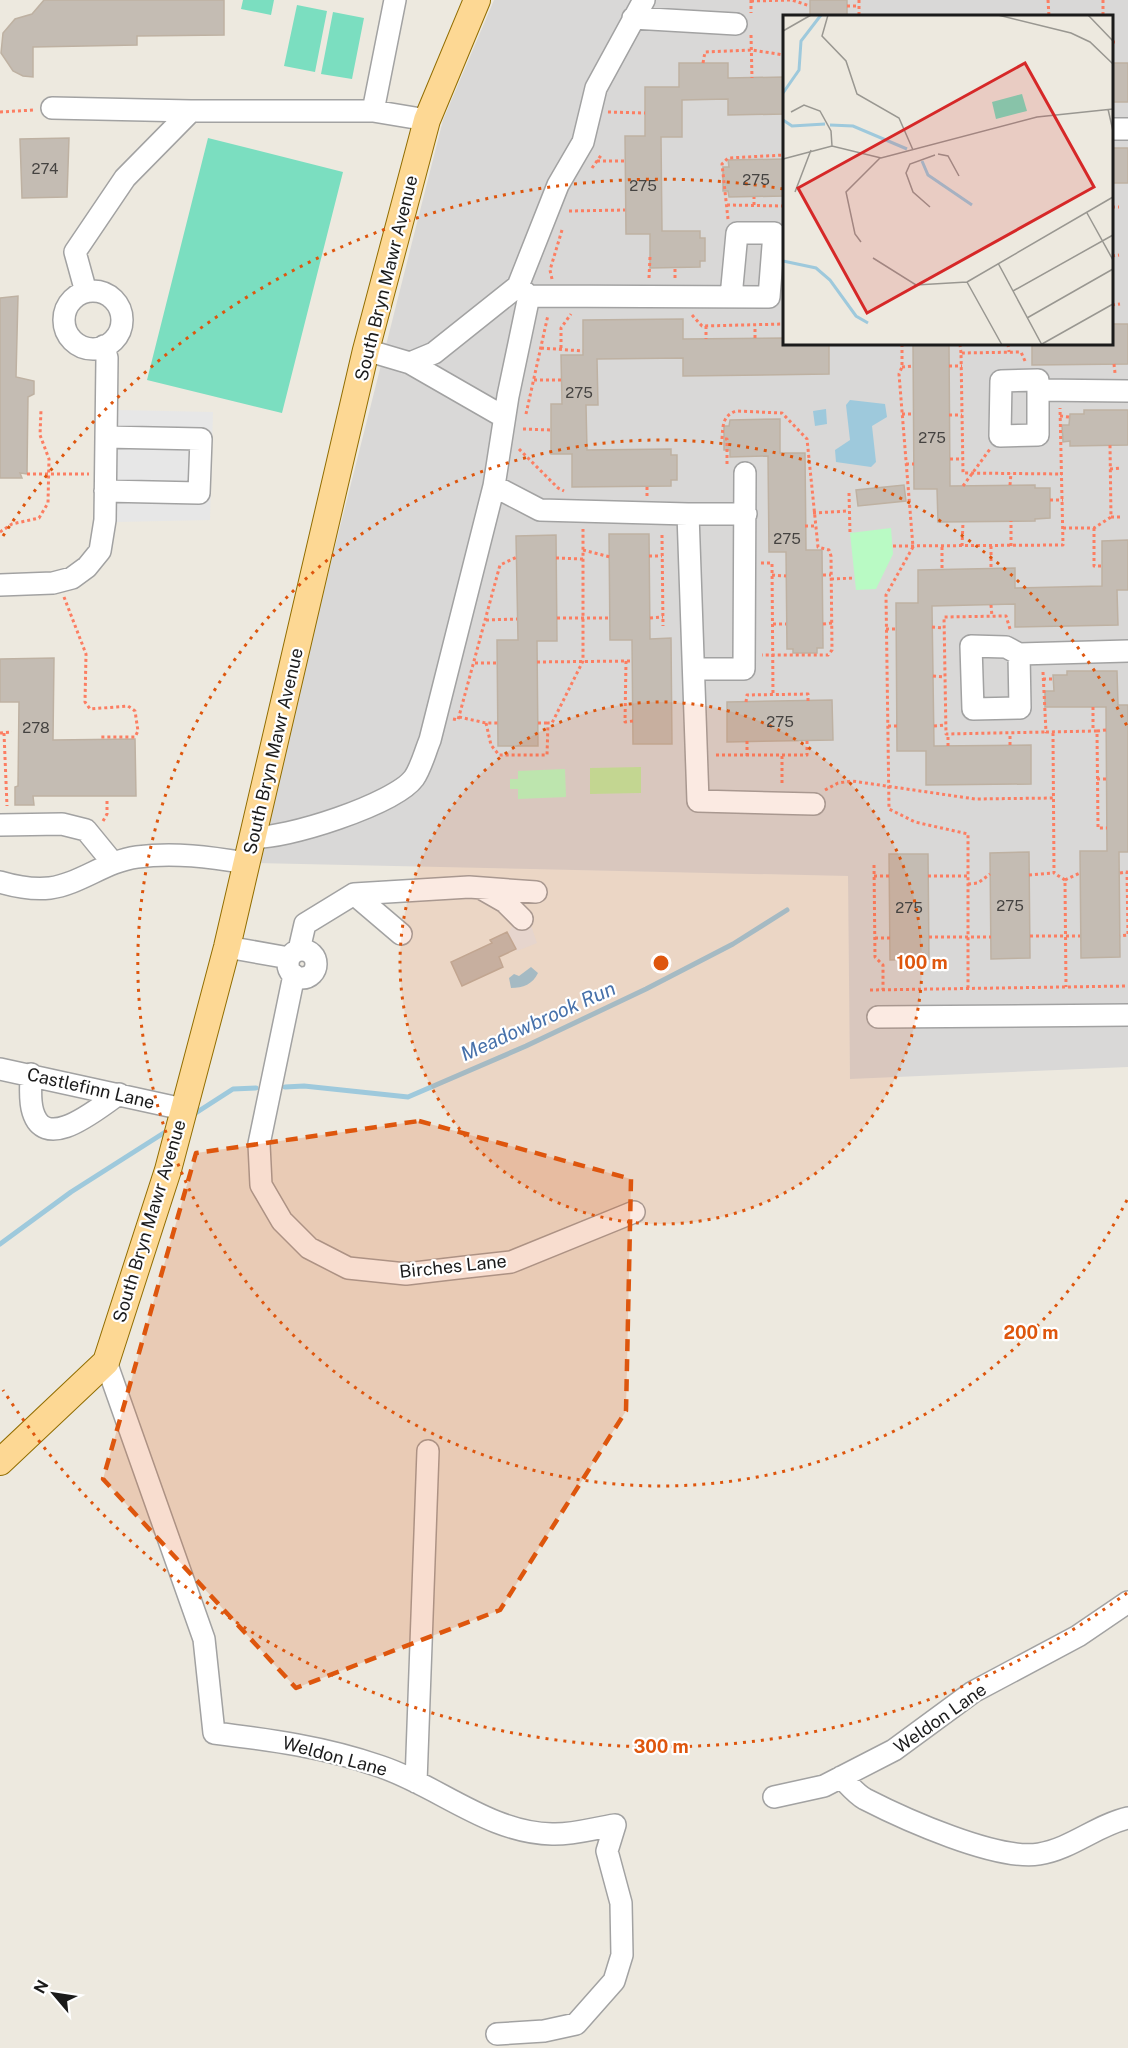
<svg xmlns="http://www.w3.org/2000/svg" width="1128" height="2048" font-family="'Public Sans',sans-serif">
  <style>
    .residential { fill: #d9d8d7; fill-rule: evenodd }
    .grass { fill: #c0e9a3 }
    .park { fill: #b9fac4 }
    .pitch { fill: #7bdec0 }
    .parking { fill: #e7e7e7 }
    .water { fill: #9ec9dc }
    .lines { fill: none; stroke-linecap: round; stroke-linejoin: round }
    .stream { stroke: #9ec9dc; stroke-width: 5 }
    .building { fill: #c4bcb3; stroke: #beb1a2; stroke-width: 1.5 }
    .minor-casing { stroke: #a2a2a2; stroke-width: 24 }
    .major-casing { stroke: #916d00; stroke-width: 28 }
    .path { stroke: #fc7e62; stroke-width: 3; stroke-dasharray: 3 3; stroke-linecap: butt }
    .minor { stroke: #fff; stroke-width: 21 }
    .major { stroke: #fdd894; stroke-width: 26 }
    .marked { fill: #de560d; fill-opacity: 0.2; stroke: #de560d; stroke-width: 4.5; stroke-dasharray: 12 8; stroke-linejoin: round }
    .ring { fill: none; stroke: #de560d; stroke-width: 3; stroke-dasharray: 3 6 }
    .labels { text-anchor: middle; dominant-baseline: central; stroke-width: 4.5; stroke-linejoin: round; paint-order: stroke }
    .number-label { font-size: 15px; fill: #454341 }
    .street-label { font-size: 18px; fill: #1b1b1b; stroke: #fff }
    .water-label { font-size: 20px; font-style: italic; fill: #4771aa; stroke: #fff }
    .inset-river { fill: none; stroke: #9ec9dc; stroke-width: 3 }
    .inset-road { fill: none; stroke: #999791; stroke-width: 1.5 }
    .view { fill: #d62828; fill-opacity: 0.15; stroke: #d62828; stroke-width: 3 }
    .inset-edge { fill: none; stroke: #1b1b1b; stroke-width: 3 }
    .centre { fill: #de560d; stroke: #fff; stroke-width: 3 }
    .ring-label { font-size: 18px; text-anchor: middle; font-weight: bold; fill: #de560d; stroke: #fff; stroke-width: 4.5; stroke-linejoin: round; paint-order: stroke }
  </style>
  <rect width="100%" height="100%" fill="#ede9df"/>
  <path class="residential" d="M494,0H1128V1067L850,1079L848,876L255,863L443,120ZM784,16H1112V344H784Z"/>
  <path class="grass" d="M641,767V793L590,794V768Z"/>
  <path class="park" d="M891,528L893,554L876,589L856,590L850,533Z
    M565,769L566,797L518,799V789H510V779H518V771Z"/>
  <path class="pitch" d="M243,0H274L271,15L241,9Z
    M297,5L327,11L315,72L284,66Z
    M333,12L364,18L352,79L321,74Z
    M208,138L343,172L282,413L147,380Z"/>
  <path class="parking" d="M118,410L213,412L210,520L116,522Z
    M528,917L537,943L517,951L508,933L515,922Z"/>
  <path class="water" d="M850,400L885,404L887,417L872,426L876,462L871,467L836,462L835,450L850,440L846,405Z
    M826,409L827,424L815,426L813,411Z
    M531,967L538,973C533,984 523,988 511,988L509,978L514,974L519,976Z"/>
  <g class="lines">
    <path class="stream" d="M285,1087L304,1086L408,1097L526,1046L646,989L733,944L787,910
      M191,1116L233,1089L256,1088
      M0,1244L71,1192L170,1129"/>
  </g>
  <path class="building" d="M44,0H224V35L137,36V45L33,47V77L23,76L13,71L1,53L3,33L15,19L32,14Z
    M810,0H847V16H810Z
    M679,63H728V78L784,77V114L728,115V99L682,100V137H661L662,231H700V238H705V261H700V267L650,268V234H626L625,136H645V87H679Z
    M1112,63H1128V102H1112Z
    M69,138L67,197L22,198L20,139Z
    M1112,148H1128V183H1112Z
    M784,159V196L729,197L728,191H723V167H729L728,160Z
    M18,296L16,377L34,381V394L28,397L27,474L20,473L22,478H0V298Z
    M683,319V339L784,338V344H829V374L683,376V358L597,359L598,405H586L587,450L671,449V455H677V480H671V486L572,487V454H551V404H562L561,355H583V320Z
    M1112,324H1128V364L1032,365V344H1112Z
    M913,344H949L950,486L1035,485V488H1050V518L1035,519V521L938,522L937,489H914Z
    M1084,410H1128V445L1070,446V441L1063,442L1062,425H1069L1070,414H1084Z
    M780,419V453H805L806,550H822L823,648H817V653H793V649H787L786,552H769L768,456L730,457V450H724V426H729L730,420Z
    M904,485L906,501L858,506L856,490Z
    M609,534H649L650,639L671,638L672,744H633L632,640H610Z
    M556,535L557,641H537L538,746H498L497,640H518L516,536Z
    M1128,540V590H1117L1118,625L1015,627V604L932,606L934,746L1031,745V784L926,785V751H897L896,603H918V570L1015,568V588L1102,586V541Z
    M54,658L53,740L135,739L136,796H33L34,805H15V787L18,786L19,702H0V659Z
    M1067,671H1117L1118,705H1128V852H1119L1120,957L1081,958L1080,851H1107L1106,707H1045V691H1054L1053,675H1067Z
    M832,700L833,740L727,742V702Z
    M1029,852L1030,958L991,959L990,853Z
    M889,854H928L929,959L890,960Z
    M507,932L516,949L499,957L503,967L462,986L451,962L492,943L490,940Z"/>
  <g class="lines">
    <defs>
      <path id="minor" d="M633,18L736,24
        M52,108L191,111
        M373,111L395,0
        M1112,129H1128
        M518,286L558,185L583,142L596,88L644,0
        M64 320a29 29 0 1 1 58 0a29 29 0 1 1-58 0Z
        M86,292L75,252L125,178L191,111H373L427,120
        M529,296L769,297L774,233H737L731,297
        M410,363L504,417
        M1038,380V435L1000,436L1001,381Z
        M1038,390L1128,391
        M494,486L540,510L688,514L698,801L814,804
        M105,491L199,493L201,439L106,437
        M688,514H746
        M0,585L53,583L72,578L87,567L100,551L105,520L107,358L104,346
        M1019,654L1020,708L973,709L971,646L1006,647L1019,654L1128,651
        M694,669H744L745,473
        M0,825L62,824L86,830L113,863
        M252,837C284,840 395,804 414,778C421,768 425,752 430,740L494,486L508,396L529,296L518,286L434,353L410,363L366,350
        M0,882C17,887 33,890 50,888C80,884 106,861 137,857C174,852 210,857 246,863
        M484,890L505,902L522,919
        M354,894L401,934
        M227,947L289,958
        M299,950L305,924L354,894L469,887L536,892
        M288 964a14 14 0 1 1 28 0a14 14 0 1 1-28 0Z
        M294,975L259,1144L261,1185L282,1221L309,1248L348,1268L406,1274L466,1267L511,1262L634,1212
        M878,1017L1128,1015
        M0,1069L183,1109
        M31,1074C31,1086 29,1100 33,1112C46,1154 99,1107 119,1094
        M106,1362L204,1639L214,1733C271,1740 325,1747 379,1766C437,1785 489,1833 552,1834C572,1835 595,1828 615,1825L607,1851L621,1903L622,1955L614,1981L576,2024L544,2031L497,2034
        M841,1777C848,1784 856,1794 865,1799C904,1819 997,1861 1039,1854C1071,1849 1097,1825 1128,1818
        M416,1782L428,1451
        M774,1797L824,1786L894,1750L973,1692L1078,1636L1128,1602"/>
      <path id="major" d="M0,1462L106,1362L168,1170L227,947L366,350L427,120L477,0"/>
    </defs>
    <use href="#minor" class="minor-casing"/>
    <use href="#major" class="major-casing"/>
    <path class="path" d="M751,0V13
      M859,0V16
      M1048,0L1049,16
      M1103,0V16
      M751,1L792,0L810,6
      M847,6H859
      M751,35L752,78
      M1112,42H1115
      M703,63L705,52L752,50L784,55
      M0,112L34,110
      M608,112L645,113
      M597,161H625
      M592,168L602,154
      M727,205L784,206
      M754,205V197
      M1112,207H1119
      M569,211L625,210
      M728,219L722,164L728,158L784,155
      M1112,256L1119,255
      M649,278L650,257
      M675,278V268
      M552,279L550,270L562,230
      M1112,305L1120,304
      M692,315L702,326L784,324
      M706,326V339
      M755,338V326
      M902,344V367L899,374L913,547L886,595L889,809L915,822L968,834V988
      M960,344L961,353
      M1008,344L1009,352
      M541,348L583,351
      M561,348V328L571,314
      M1025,361L1021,352L961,353L963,473L1062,474
      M1114,364L1115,373
      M949,366H962
      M902,367L913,366
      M534,380H561
      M526,414L548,315
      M902,414H914
      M949,415H962
      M1060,416L1069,417
      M523,429L551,430
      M519,449L558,488L564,491
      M950,459H963
      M727,464V439H722C723,426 722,416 736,411L782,413L807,439L818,547L829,550L831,556L832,650L828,655H762
      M906,464H914
      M1110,469L1121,468
      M27,474H89
      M1010,485L1011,473
      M963,486L990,449
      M849,493L850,533
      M647,496V486
      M1050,500H1063
      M813,513L848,511
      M1111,517H1122
      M805,526H814
      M1063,528H1094L1111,517L1110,445
      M1094,528V566H1102
      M0,532L12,524L39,518L48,503L49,459L40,435L41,410
      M662,535L663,626
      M893,546L1063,545L1060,408
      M962,546L963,522
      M991,546V569
      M1011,546V521
      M942,547V570
      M583,550L610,557
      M649,556H662
      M556,558L583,559
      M761,563H772L773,695
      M772,575L786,576
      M823,575H831
      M831,579L855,578
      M64,597L86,654L85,702L90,709L128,706L135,711L138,731L135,737H100
      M991,605L992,617
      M557,618H610
      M650,618L663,617
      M486,620L517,619
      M773,624H786
      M823,624L832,623
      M932,627L944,628
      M886,629H896
      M1010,629L1006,616L944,617L946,734L1046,732
      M626,661L625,722L633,721
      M537,662L632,661
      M475,663H497
      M1043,672L1046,732L1097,731L1098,828H1107
      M933,676L945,677
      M1043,679H1053
      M746,702L747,695L808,694V701
      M1093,707V731
      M459,717L486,723H498
      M453,719L458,720L500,565L517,557
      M486,723L491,745L499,755H547L548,723H552L583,661V529
      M538,723H548
      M888,726H897
      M934,726L945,725
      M1097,731L1106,730
      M0,733L12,732
      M4,733L7,806
      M1053,733L1054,873L1065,880L1066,987
      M747,741V756
      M1010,745V733
      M948,746V734
      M716,755H807V741
      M782,756V784
      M1097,779H1106
      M825,790L838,783L852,781L975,799L1054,798
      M103,821L107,814V798
      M874,865L875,957L883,965V990
      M1120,873L1127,872L1128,935L1120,936
      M1029,875L1054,873
      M874,876H889
      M928,876H968
      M1065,880L1080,873
      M968,884L978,883L990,874
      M1030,936H1080
      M929,937H991
      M875,938H890
      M870,990L1128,986"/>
    <use href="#minor" class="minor"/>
    <use href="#major" class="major"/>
  </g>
  <path class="marked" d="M419,1121L631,1179L626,1411L500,1610L296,1688L103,1479L196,1153Z"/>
  <circle cx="661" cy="963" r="261" fill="#de560d" fill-opacity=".12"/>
  <g class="ring">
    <circle cx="661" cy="963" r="261"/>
    <path d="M1127 1200A523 523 0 1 1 1127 726"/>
    <path d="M1127 1593A784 784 0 0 1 3 1390M3 536A784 784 0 0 1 784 189"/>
  </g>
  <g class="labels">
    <g class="number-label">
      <text x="45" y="168">274</text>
      <text x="756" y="179">275</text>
      <text x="643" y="185">275</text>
      <text x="579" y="392">275</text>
      <text x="932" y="437">275</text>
      <text x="787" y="538">275</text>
      <text x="780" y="721">275</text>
      <text x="36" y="727">278</text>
      <text x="1010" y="905">275</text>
      <text x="909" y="907">275</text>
    </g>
    <g class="street-label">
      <text transform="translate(386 278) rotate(-76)">South Bryn Mawr Avenue</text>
      <text transform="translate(273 751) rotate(-77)">South Bryn Mawr Avenue</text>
      <text transform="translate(91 1088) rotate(13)">Castlefinn Lane</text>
      <text transform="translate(149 1221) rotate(-73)">South Bryn Mawr Avenue</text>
      <text transform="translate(453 1266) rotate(-6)">Birches Lane</text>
      <text transform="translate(940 1718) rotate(-35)">Weldon Lane</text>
      <text transform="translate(335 1756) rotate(15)">Weldon Lane</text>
    </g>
    <g class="water-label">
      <text transform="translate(538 1021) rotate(-24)">Meadowbrook Run</text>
    </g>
  </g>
  <g transform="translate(783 15)">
    <rect width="330" height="330" fill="#ede9df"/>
    <path d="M239,79L244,96L213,104L209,87Z" fill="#7bdec0"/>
    <path class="inset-river" d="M0,78L16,55L18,26L38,0M0,105L9,111L42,109M47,110L70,111L124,134M139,146L145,160L189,190M0,246L33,253L47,265L73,301L85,308"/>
    <path class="inset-road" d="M45,0L39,21L63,46L74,79L116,103L130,135M215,0L288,18L307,27L330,49M305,0L330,26M0,16L28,0M325,94L330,116M8,97L21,90L37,96L48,116L49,131M155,139L165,141L176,161M0,144L49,131L98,143L254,102L330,94M12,177L28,135M147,192L130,177L123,158L127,149L152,140M304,198L330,245M78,227L72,219L63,177L97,143M90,243L133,270L184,267M215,248L259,330M184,267L330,182M184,267L219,330M230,276L330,220M244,303L330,254M259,329L330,289"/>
    <path class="view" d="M242,48L311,172L84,298L15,173Z"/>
    <rect width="330" height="330" class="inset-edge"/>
  </g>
  <circle cx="661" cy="963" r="9" class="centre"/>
  <g class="ring-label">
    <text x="922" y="969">100 m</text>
    <text x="1031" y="1339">200 m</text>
    <text x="661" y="1753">300 m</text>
  </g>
  <g transform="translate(54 1994) rotate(299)" stroke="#ffffff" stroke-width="4.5" paint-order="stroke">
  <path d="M0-4.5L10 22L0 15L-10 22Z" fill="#1b1b1b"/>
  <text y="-9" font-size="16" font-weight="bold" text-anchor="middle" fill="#1b1b1b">N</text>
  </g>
</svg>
